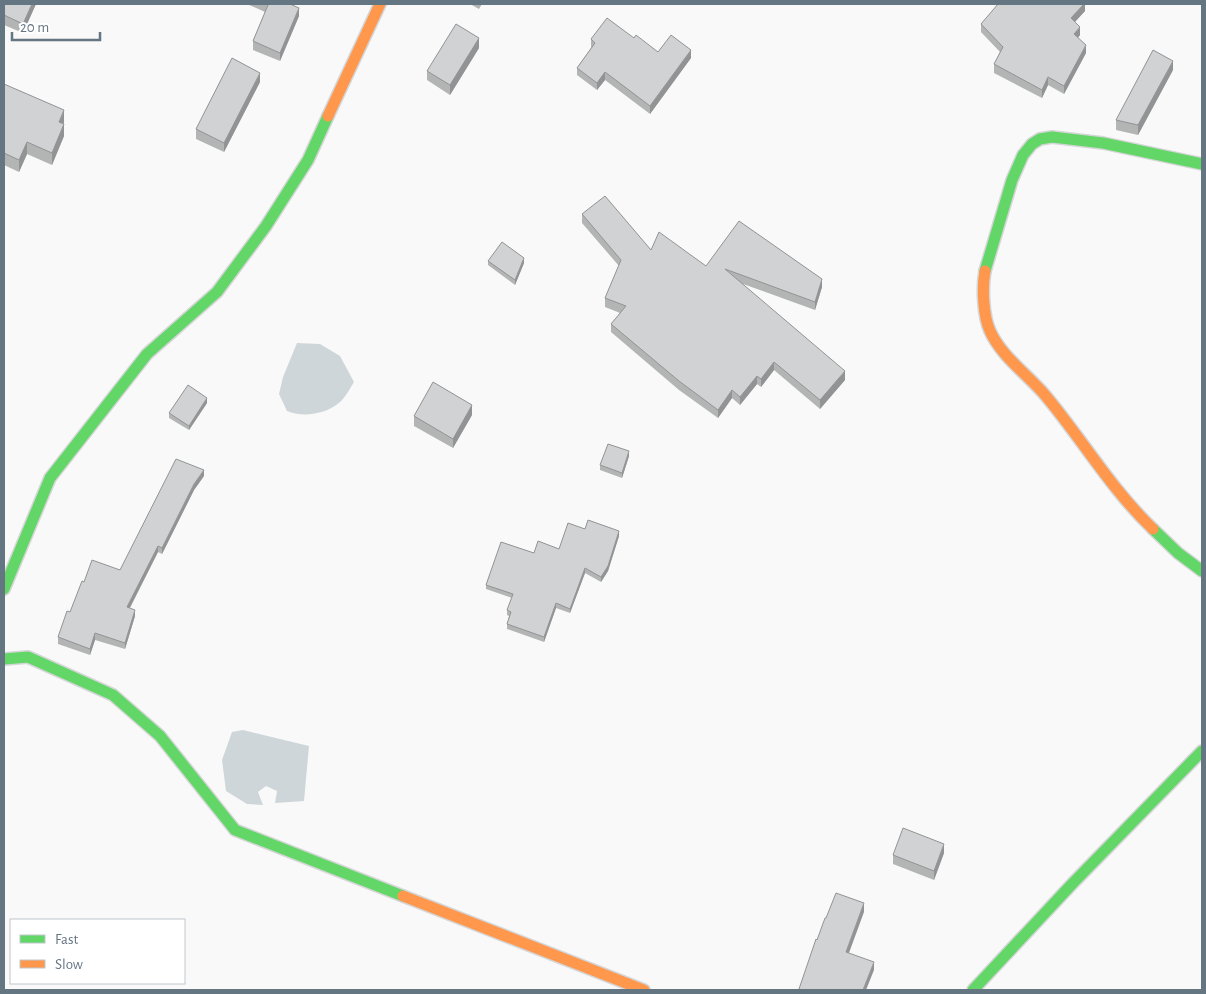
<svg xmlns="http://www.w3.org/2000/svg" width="1206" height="994" font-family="'Alegreya Sans',sans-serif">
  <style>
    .water { fill: #ced6d9 }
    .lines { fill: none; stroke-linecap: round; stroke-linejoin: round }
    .fast-casing { stroke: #d5d6d7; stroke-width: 14 }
    .slow-casing { stroke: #d5d6d7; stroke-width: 14 }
    .fast { stroke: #63d668; stroke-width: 11 }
    .slow { stroke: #ff974d; stroke-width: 11 }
    .wall { fill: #b3b5b5 }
    .shaded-wall { fill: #929394 }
    .building { fill: #d0d2d3; stroke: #929394 }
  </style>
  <rect width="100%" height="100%" fill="#f9f9f9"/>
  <path class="water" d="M297,343L320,344L340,356L354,382C350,388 346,397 340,402C327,414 303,418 287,411L279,394L283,377Z
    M243,730L309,746L304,801L275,803L277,791L266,786L258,792L263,805L247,804L226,791L222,760L232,732Z"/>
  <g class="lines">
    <defs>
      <path id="fast" d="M985,271L1012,180L1023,155L1032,144L1040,139L1052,137L1103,143L1202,164
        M1153,529L1178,553L1202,571
        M4,589L50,478L147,354L217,292L266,226L308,160L328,116
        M4,659L28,657L113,695L160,736L235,830L403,896
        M973,990L1073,883L1202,751"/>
      <path id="slow" d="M328,116L380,4
        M985,271C982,287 983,316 990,331C1001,356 1028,375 1045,395C1082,439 1111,489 1153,529
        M403,896L644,990"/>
    </defs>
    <use href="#fast" class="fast-casing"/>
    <use href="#slow" class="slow-casing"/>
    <use href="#fast" class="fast"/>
    <use href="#slow" class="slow"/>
  </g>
  <path class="wall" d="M4,4H36L23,33L4,25Z
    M247,4H290L299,16L280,61L253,50V41L265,12Z
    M470,4H482L479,9Z
    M1085,4V11L1075,22L1080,35L1078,38L1086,53L1064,94L1048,85L1042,98L994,73V64L1000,52L981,32V24Z
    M634,38L658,52L691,58L650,114L605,80L597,90L577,75V68L591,48V39Z
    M479,48L450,95L427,80V71Z
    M1173,70L1138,135L1116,130V120Z
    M260,82L224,152L196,139V129Z
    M4,84L64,122V136L52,165L27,154L19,172L4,165Z
    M582,214L651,250L706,266L822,287L815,310L743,284L845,380L820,409L774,370L761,387L757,384L740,405L732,398L718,418L679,390L611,332V324L620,313L605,307V298L619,266L582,223Z
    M488,261L524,263L515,285L488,265Z
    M207,403L189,430L169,418V413Z
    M472,415L453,448L414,426V416Z
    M629,456L622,478L600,470V465Z
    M204,476L194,490L162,554L158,552L130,608L135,616L125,649L95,640L90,655L58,644V637L84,582L120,570Z
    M585,529L619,536L608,571L601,582L585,573L570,613L556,608L544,642L507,629V624L509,616L507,615V610L512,598L486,589V585L534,553L559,549Z
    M944,853L934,880L893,864V855Z"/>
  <path class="shaded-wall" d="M32,4H36L23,33V24Z
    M1084,4H1085V11L1071,26V18Z
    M299,8V16L280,61V53Z
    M1080,27V35L1074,42V34Z
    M479,38V48L450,95V85Z
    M1086,45V53L1064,94V86Z
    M691,50V58L650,114V106Z
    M1173,61V70L1138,135V125Z
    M605,72V80L597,90V83Z
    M260,73V82L224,152V143Z
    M1048,77V85L1042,98V90Z
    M64,110V122L59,134V122Z
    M64,124V136L52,165V153Z
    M27,142V154L19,172V160Z
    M524,258V263L515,285V280Z
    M822,279V287L815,310V302Z
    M774,362V370L761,387V379Z
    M845,371V380L820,409V400Z
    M757,376V384L740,405V397Z
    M732,390V398L718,418V410Z
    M207,398V403L189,430V426Z
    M472,405V415L453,448V439Z
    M629,451V456L622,478V473Z
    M204,470V476L194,490L162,554V548L194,484Z
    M619,531V536L608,571L601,582V577Z
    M158,546V552L127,613V607Z
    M585,568V573L570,613V609Z
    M556,603V608L544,642V637Z
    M135,610V616L125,649V643Z
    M95,633V640L90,655V649Z
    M944,844V853L934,880V871Z
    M864,903V912L846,961V952Z
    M874,962V970L866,990H863Z"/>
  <path class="building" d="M4,4H32L23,24L4,15Z
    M265,4H290L299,8L280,53L253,41L268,5Z
    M998,4H1084L1071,18L1080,27L1074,34L1086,45L1064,86L1048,77L1042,90L994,64L1003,47L981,24Z
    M607,18L634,38L636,35L658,52L671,35L691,50L650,106L605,72L597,83L577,68L595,43L591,39Z
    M456,24L479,38L450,85L427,71Z
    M1153,50L1173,61L1138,125L1116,120Z
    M232,58L260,73L224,143L196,129Z
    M4,84L64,110L59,122L64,124L52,153L27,142L19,160L4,153Z
    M605,196L651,250L659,232L706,266L739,221L822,279L815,302L725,269L845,371L820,400L774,362L761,379L757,376L740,397L732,390L718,410L679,381L611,324L626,306L605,298L621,260L582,214Z
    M502,242L524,258L515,280L488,261Z
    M433,382L472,405L453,439L414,416Z
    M188,385L207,398L189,426L169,413Z
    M608,444L629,451L622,473L600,465Z
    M176,459L204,470L194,484L162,548L158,546L127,607L135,610L125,643L95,633L90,649L58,637L67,611L70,612L82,581L84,582L92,560L120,570Z
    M588,520L619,531L608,566L601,577L585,568L570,609L556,603L544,637L507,624L511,612L507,610L513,594L486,585L501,542L534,553L538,541L559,549L568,523L585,529Z
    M903,828L944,844L934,871L893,855Z
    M836,893L864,903L846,952L874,962L863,990H803L799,989L816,939L817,940L825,918H826Z"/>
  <rect width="1206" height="994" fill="none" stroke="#657683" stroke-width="10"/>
  <rect x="10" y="919" width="175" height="65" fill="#ffffff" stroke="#c1c8cd"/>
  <rect x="20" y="935" width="25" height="8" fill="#63d668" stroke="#c1c8cd"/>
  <text x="55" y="944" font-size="15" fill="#657683">Fast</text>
  <rect x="20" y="960" width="25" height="8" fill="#ff974d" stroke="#c1c8cd"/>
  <text x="55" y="969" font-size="15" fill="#657683">Slow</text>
  <path d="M12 32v8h88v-8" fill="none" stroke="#657683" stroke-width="2.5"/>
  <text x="20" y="32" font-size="15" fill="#657683" stroke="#ffffff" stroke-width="4" paint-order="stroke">20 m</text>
</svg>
